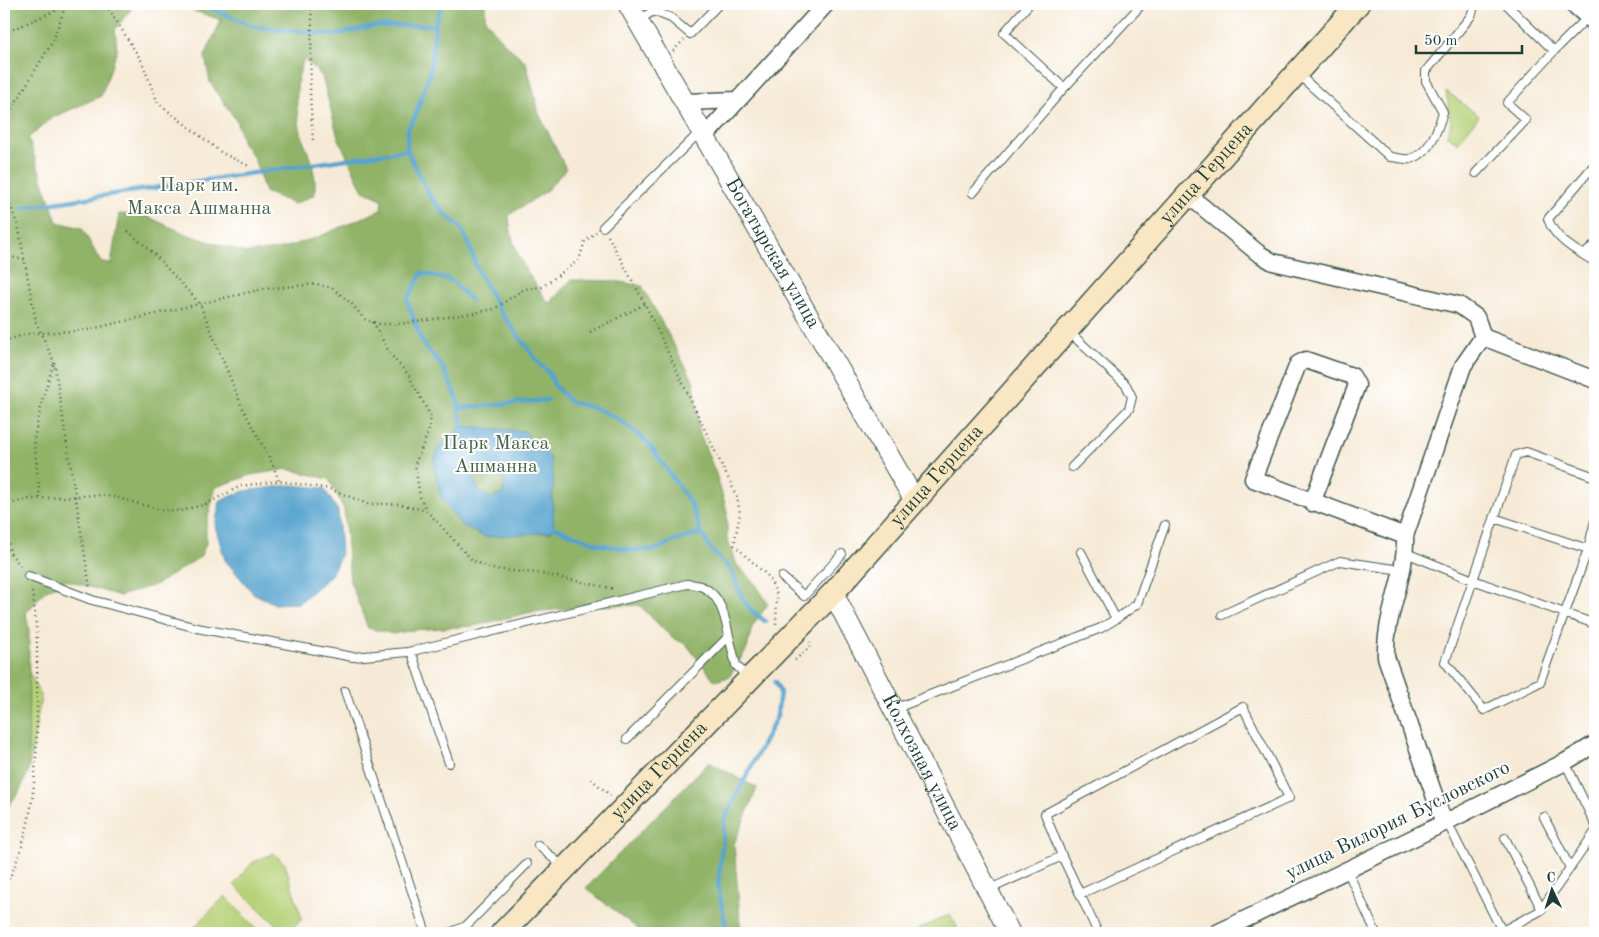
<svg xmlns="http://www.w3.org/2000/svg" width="1599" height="937" font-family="'Old Standard TT',serif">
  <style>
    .green { fill: #b6d177; stroke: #6a8756 }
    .forest { fill: #90b368; stroke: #58784e }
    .water { fill: #55a3ce; stroke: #3a7081; fill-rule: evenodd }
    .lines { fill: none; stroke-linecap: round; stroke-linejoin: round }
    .stream { stroke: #55a3ce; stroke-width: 4.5 }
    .service-casing { stroke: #3f574c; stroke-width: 10 }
    .minor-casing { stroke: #3f574c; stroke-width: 19 }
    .tertiary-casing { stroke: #3f574c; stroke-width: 22 }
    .secondary-casing { stroke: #3f574c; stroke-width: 25 }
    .path { stroke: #3f574c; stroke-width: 2.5; stroke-dasharray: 1 4; stroke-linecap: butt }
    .service { stroke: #fff; stroke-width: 8 }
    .minor { stroke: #fff; stroke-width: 16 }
    .tertiary { stroke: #fff; stroke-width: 20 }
    .secondary { stroke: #f9e7c3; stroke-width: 22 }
    .labels { text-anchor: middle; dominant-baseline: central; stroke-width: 4; stroke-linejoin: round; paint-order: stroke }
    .street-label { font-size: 20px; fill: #1f3d34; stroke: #fff }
    .park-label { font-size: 20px; fill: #456245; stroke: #fff }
  </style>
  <rect width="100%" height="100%" fill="#fff"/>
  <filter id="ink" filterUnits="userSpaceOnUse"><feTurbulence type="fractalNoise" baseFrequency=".02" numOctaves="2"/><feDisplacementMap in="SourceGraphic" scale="10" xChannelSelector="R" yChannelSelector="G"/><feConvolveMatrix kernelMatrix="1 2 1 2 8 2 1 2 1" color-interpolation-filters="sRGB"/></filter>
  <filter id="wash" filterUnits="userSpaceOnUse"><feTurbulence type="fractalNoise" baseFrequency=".0096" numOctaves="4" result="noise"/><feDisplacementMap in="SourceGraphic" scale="20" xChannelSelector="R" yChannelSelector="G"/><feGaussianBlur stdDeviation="1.12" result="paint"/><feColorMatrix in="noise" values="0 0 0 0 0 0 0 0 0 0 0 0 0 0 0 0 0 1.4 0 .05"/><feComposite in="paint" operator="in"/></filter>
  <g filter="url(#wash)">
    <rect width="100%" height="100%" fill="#f6ead6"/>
    <path class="green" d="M1446,91L1479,116L1458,143L1447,135L1451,123Z
      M21,655L41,697L28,773L4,772Z
      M274,853L285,864L302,919L285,933L234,885L252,863Z
      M225,896L260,933H201L195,927Z
      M950,914L960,933H912Z"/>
    <path class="forest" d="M4,4H135L115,29L117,51L101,96L52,118L28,138L57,222L82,228L100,261L111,264L119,214L146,216L188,235L246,253L281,249L318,237L381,210L382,199L363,191L338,137L322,76L304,59C295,80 295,105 300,128C305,150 319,172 314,195L294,204L265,192L254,158L243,143L236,120L210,82L205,56L221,20L174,4H183L203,10L205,4H485V19L505,44L526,62L539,114L566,169L545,192L509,215C511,253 528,273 549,304L571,280L615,281L642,286L694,382L699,432L716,474L727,511V539L737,565L757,586L768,604L752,627L747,649L729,677L715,681L686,644L672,638L639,605L593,606L532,612L473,626L412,630L393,634L368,628L350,581L344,509L329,479L287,469L251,475L216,487L206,524V544L200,557L157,584L120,596L66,580L45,591L26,613L29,631L28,773L18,794L4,811Z
      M709,762L757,788L734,844L741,933H643L586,888Z"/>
    <path class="water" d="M462,426L524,431L550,457L554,479L552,498L554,520L551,532L485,537L461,525L441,497L433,463L440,445ZM490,470L500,475L505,484L502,494L490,498L480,492L474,479L479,473Z
      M292,485L324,488L338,511L341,554L331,575L299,603L275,604L253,593L225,560L215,526L220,501L244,491Z"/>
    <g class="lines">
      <path class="stream" d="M199,4L256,27L335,35L373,26L435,25
        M441,4L435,25L430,72L415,117L408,128L407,150L431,198L449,218L460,226L469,244L477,269L500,311L538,362L549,373L555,386L570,402L598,409L620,420L649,444L691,504L701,533L711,550L732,571L742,598L752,611L765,621
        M21,208L407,150
        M460,408L548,400
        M462,426L458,400L443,368L422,342L407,300L422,273L451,280L471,300
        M553,527L598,544L631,550H655L674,541L701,533
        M727,933L718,886L725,818L777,716L780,692L775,682"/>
    </g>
  </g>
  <g filter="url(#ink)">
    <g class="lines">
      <defs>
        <path id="service" d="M1506,4L1554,51L1595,10
          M638,21L653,11L671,18L690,34L719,4
          M1299,75L1390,157C1396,157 1404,160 1410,159C1430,154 1438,129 1443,112L1426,81V71L1471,16L1475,4
          M1064,88L1142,4
          M1595,164L1548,219C1555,240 1577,251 1595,262
          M1476,173L1526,120L1507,103L1554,51
          M973,193L1064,88L1004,33L1029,4
          M603,227L700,132
          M1584,255L1595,244
          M1068,331L1126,385L1132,397L1129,409L1072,467
          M1595,477L1526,452L1516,455L1445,662L1484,710L1540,682L1588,549L1595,521
          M1494,518L1588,549
          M1406,553L1473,580L1595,624
          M28,576L92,600L197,628L353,657L408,652L687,584C717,584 724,610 729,636
          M782,577L804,596L842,554
          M1222,615L1340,561L1401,570
          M1116,619L1137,604L1165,525
          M411,651L449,763
          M345,691L426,933
          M894,709L1101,628L1116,619L1081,552
          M627,739L729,636L736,665L747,677
          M1565,762L1595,824
          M1544,817L1570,868
          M1447,822L1502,931L1540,911L1595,832
          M1505,838L1541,908
          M538,845L563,867
          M1347,870L1376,933
          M988,890L1062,856L1080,894L1289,798L1243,707L1045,814L1062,856
          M1080,894L1098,933
          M449,933L466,926L527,864"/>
        <path id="minor" d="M1573,4L1595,23
          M685,102L736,100
          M705,136L826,4
          M1187,194L1258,253L1273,262L1459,305L1476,317L1483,337
          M1483,337L1595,380
          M1312,503L1357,385L1352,376L1306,360L1298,364L1253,479L1405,536
          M1444,823L1386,657C1384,614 1407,578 1405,536L1463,366L1483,337
          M1217,933L1444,823L1565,762L1595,744"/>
        <g id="tertiary">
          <path id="s1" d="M628,4L915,501"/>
          <path id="s2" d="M833,593L1010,933"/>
        </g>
        <g id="secondary">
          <path id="s3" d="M502,933L833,593L1358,4"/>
        </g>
      </defs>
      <use href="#service" class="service-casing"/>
      <use href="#minor" class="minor-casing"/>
      <use href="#tertiary" class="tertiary-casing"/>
      <use href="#secondary" class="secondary-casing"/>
      <path class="path" d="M95,4L108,8L141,60L158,103L222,153L249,166
        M310,4L312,17L310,93L313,141
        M4,33L71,4
        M673,51L684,40
        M4,122L53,41L66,4
        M4,191L18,225L36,322L54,362L90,588
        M128,231L153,253L200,304L242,407L272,463L279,481
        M608,236L645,304L737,497L740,513L734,545L769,577L777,595L776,624
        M4,255L24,260
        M373,322L390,354L408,374L431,417L428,433L415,464L420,497L427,511
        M590,332L645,304
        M4,341L26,334L87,330L263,289L316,284L332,288L351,303L364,319L378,324H400L474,313L494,309L524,289L542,287L579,260L585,241L596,232
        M40,498L34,439L43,397L54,363
        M4,505L30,499L96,495L115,497L161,510L180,511L206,504L241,486L279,481L330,489L368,504H399L427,511L472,560L491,569L537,573L616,589
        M4,519L10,553L22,568
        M795,660L811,646L810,642
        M591,779L612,797
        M4,888C38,828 37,754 37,687C37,654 38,620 31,588"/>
      <use href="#service" class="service"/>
      <use href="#minor" class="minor"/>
      <use href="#tertiary" class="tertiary"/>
      <use href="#secondary" class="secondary"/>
    </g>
  </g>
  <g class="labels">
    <g class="street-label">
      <text stroke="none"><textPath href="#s3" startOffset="1036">улица Герцена</textPath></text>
      <text stroke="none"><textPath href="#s1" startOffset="288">Богатырская улица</textPath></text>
      <text stroke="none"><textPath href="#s3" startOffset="631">улица Герцена</textPath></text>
      <text stroke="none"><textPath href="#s2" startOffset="191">Колхозная улица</textPath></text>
      <text stroke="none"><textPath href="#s3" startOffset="226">улица Герцена</textPath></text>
      <text transform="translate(1398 821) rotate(-26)">улица Вилория Бусловского</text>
    </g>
    <g class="park-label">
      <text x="199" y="186">Парк им.<tspan x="199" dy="23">Макса Ашманна</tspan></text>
      <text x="496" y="444">Парк Макса<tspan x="496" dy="23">Ашманна</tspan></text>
    </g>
  </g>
  <rect width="1599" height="937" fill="none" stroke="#fff" stroke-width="20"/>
  <g transform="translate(1552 890) rotate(356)" stroke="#ffffff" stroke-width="4" paint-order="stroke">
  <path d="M0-4L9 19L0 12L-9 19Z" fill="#1f3d34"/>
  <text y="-8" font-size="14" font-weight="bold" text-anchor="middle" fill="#1f3d34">С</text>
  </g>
  <path d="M1416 45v8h106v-8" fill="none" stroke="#1f3d34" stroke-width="2.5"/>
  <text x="1424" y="45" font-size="15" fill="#1f3d34" stroke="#ffffff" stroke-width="4" paint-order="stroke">50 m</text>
</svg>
